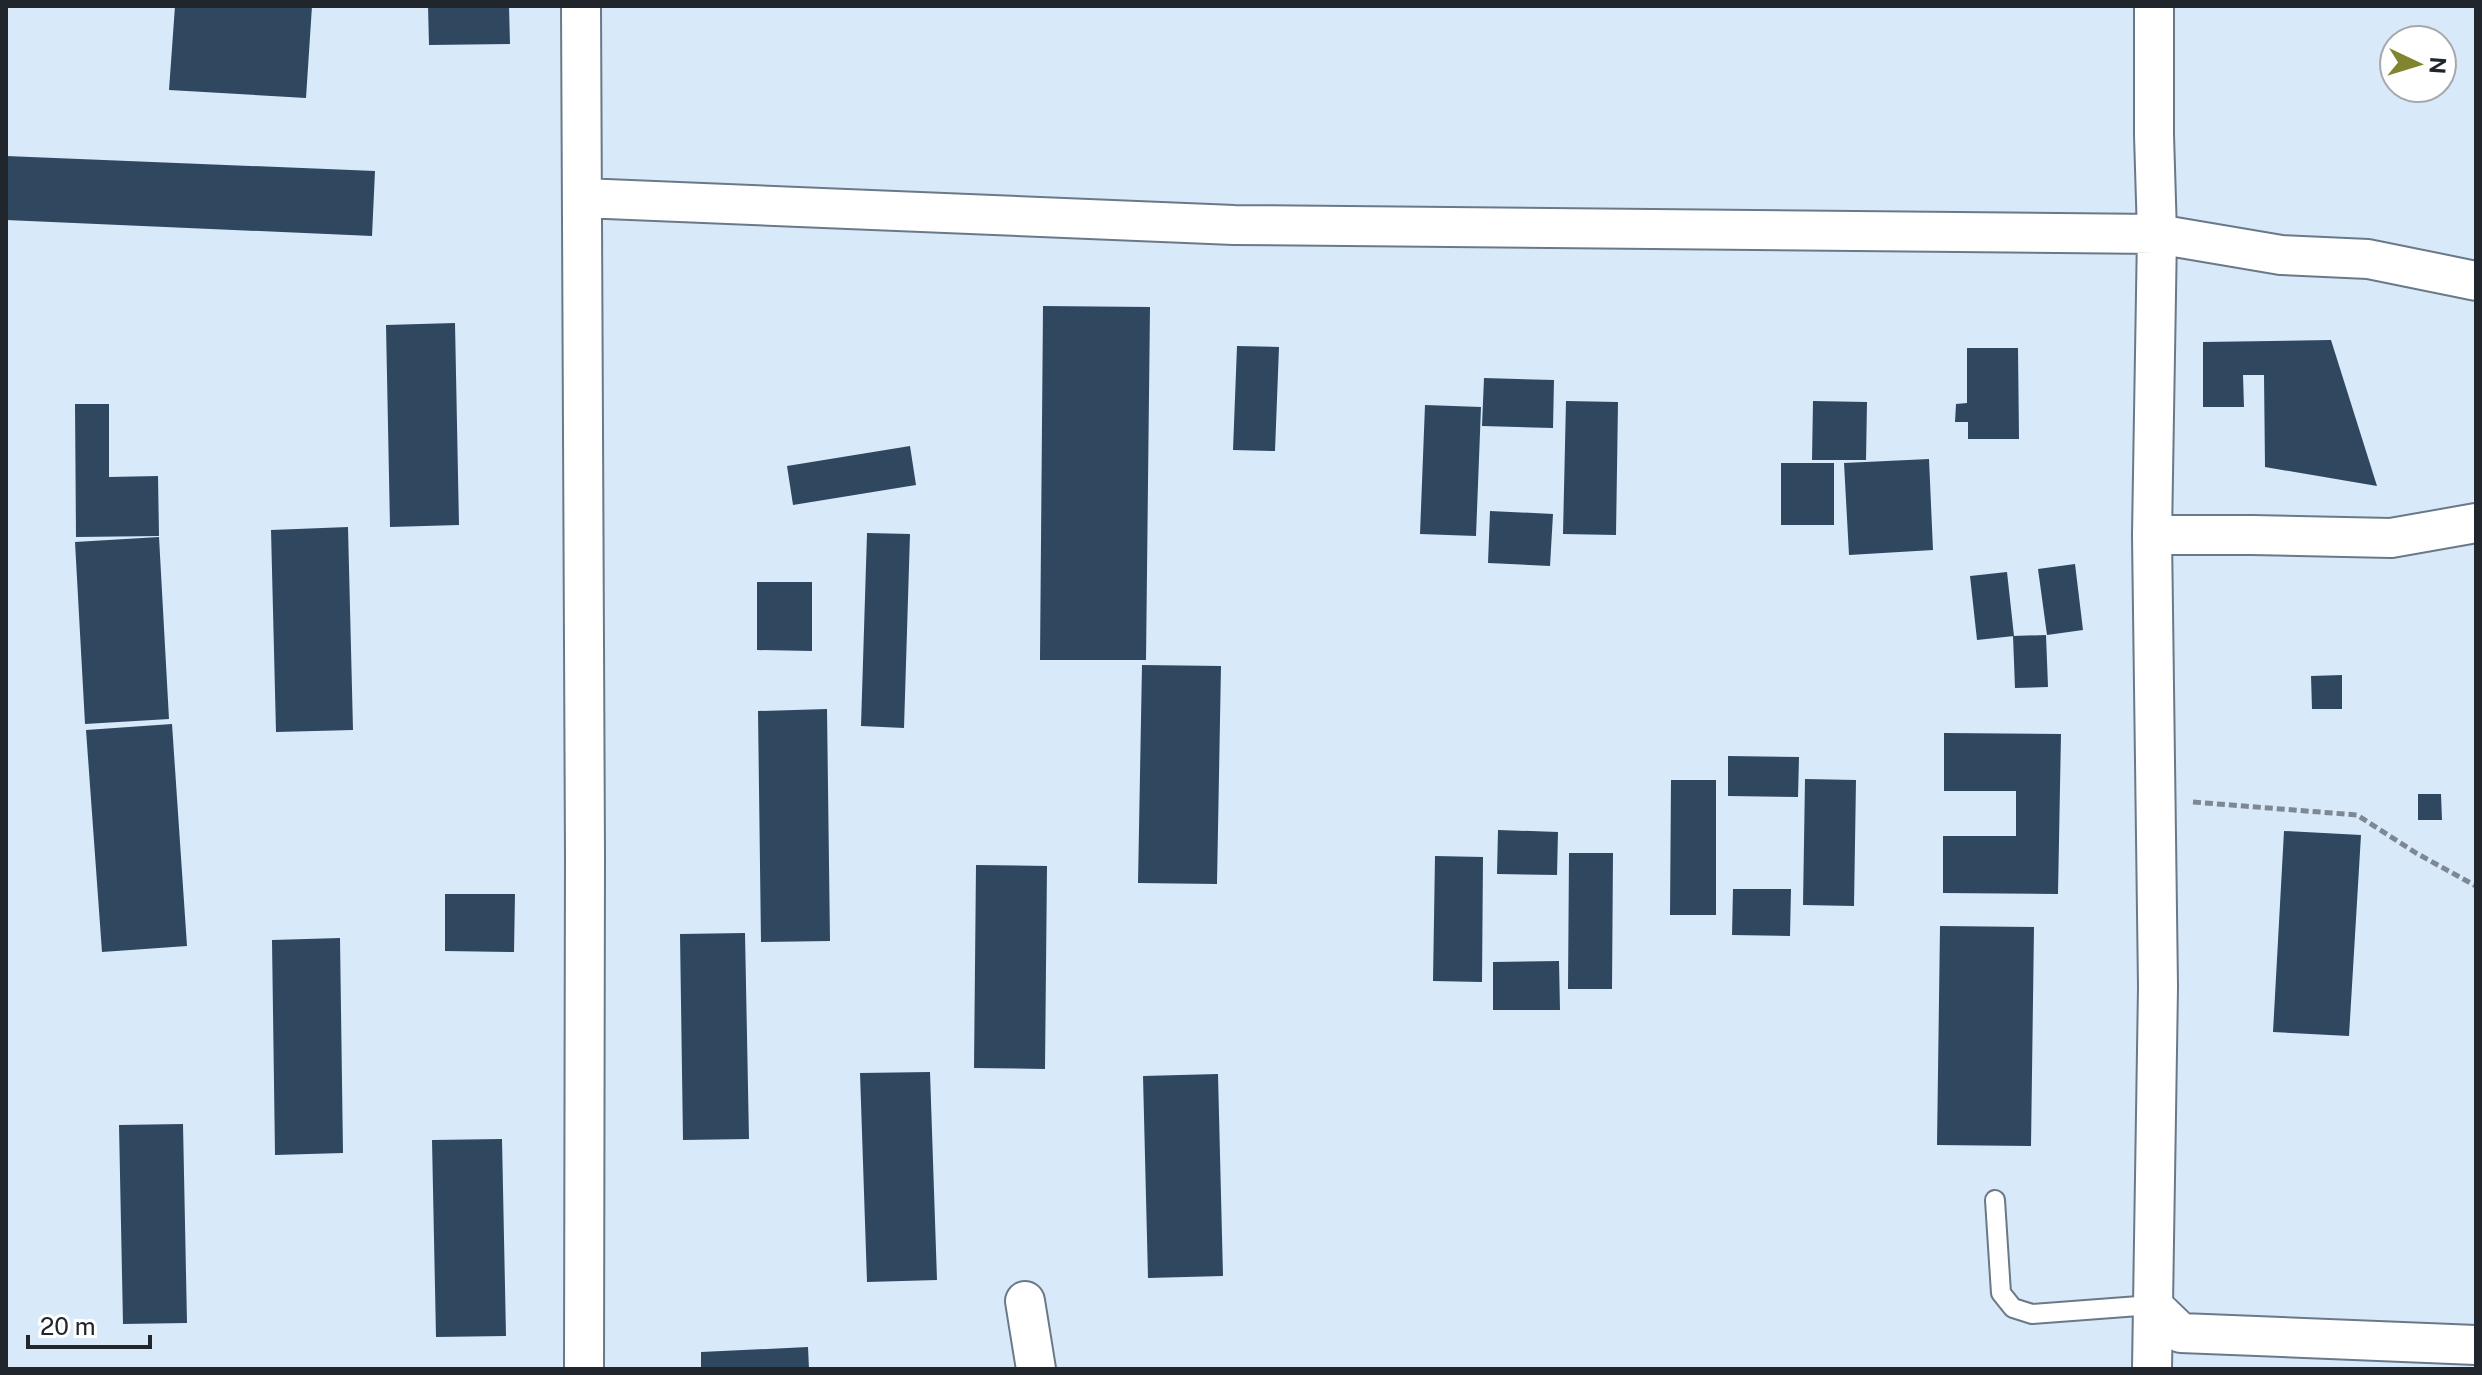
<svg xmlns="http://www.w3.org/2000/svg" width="2482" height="1375" font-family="'Public Sans',sans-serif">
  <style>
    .building { fill: #2f4860 }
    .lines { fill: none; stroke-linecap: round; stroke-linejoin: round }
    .lane-casing { stroke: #6a7988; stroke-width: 22 }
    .street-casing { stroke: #6a7988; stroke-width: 42 }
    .path { stroke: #7d8894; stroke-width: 5; stroke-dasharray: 8 4; stroke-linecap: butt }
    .lane { stroke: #fff; stroke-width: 18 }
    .street { stroke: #fff; stroke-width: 38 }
  </style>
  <rect width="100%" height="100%" fill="#d8e9fa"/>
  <path class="building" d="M175,6H312L306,98L169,90Z
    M428,6H509L510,44L429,45Z
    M6,156L375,171L372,236L6,220Z
    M1043,306L1150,307L1146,660H1040Z
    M455,323L459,525L390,527L386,325Z
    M2331,340L2377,486L2265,467L2264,375H2243L2244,407H2203V342Z
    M1237,346L1279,347L1275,451L1233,450Z
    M1967,348H2018L2019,439H1968V422H1955L1956,404L1967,403Z
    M1484,378L1554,380L1553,428L1482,426Z
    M1566,401L1618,402L1616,535L1563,534Z
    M1813,401L1867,402L1866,460H1812Z
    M75,404H109V477L158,476L159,536L76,537Z
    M1425,405L1481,407L1476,536L1420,534Z
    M910,446L916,485L793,505L787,466Z
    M1929,459L1933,550L1849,555L1844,463Z
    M1781,463H1834V525H1781Z
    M1490,511L1553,514L1550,566L1488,563Z
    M348,527L353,730L276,732L271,530Z
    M867,533L910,534L904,728L861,726Z
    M159,537L169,719L85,724L75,542Z
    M2075,564L2083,630L2047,635L2038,569Z
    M2007,572L2014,636L1977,640L1970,576Z
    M757,582H812V651L757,650Z
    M2046,635L2048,687L2015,688L2013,636Z
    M1142,665L1221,666L1217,884L1138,883Z
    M2342,675V709H2312L2311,676Z
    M827,709L830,941L761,942L758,711Z
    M172,724L187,946L102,952L86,730Z
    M1944,733L2061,734L2058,894L1943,893V836H2016V791H1944Z
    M1728,756L1799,757L1798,797L1728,796Z
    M1805,779L1856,780L1854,906L1803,905Z
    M1671,780H1716V915H1670Z
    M2418,794H2441L2442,820H2418Z
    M1498,830L1558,832L1557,875L1497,874Z
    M2284,831L2361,835L2349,1036L2273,1032Z
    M1569,853H1613L1612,989H1568Z
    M1435,856L1483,857L1482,982L1433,981Z
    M976,865L1047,866L1045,1069L974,1068Z
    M1733,889H1791L1790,936L1732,935Z
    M445,894H515L514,952L445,951Z
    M1940,926L2034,927L2031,1146L1937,1145Z
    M745,933L749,1139L683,1140L680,934Z
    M340,938L343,1153L275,1155L272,940Z
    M1559,961L1560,1010H1493V962Z
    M930,1072L937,1280L867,1282L860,1073Z
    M1218,1074L1223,1276L1148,1278L1143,1076Z
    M183,1124L187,1323L123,1324L119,1125Z
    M502,1139L506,1336L436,1337L432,1140Z
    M808,1347L809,1369H701V1352Z"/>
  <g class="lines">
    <defs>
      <path id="lane" d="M1995,1200L2001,1293L2013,1308L2032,1314L2152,1305"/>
      <path id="street" d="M581,6L585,856L584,1369
        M582,198L1234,225L2157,234L2281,255L2368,259L2476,281
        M2152,535H2252L2391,538L2476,523
        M1025,1301L1036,1369
        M2152,1305L2181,1333L2476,1345
        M2152,1369L2158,987L2152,535L2157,234L2154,135V6"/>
    </defs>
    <use href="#lane" class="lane-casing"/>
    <use href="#street" class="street-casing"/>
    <path class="path" d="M2193,802L2357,815L2416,853L2476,886"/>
    <use href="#lane" class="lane"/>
    <use href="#street" class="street"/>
  </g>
  <rect width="2482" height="1375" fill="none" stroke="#20262c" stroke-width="16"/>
  <g transform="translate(2418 64) rotate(94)"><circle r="38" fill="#ffffff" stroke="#a6a8ab" stroke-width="2"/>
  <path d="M0-6L14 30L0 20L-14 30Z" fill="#81852f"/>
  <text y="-12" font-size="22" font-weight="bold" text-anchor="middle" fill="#20262c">N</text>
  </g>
  <path d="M28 1335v12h122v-12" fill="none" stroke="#20262c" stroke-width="4"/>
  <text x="40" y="1335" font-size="24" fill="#20262c" stroke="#ffffff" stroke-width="6" paint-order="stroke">20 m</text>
</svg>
